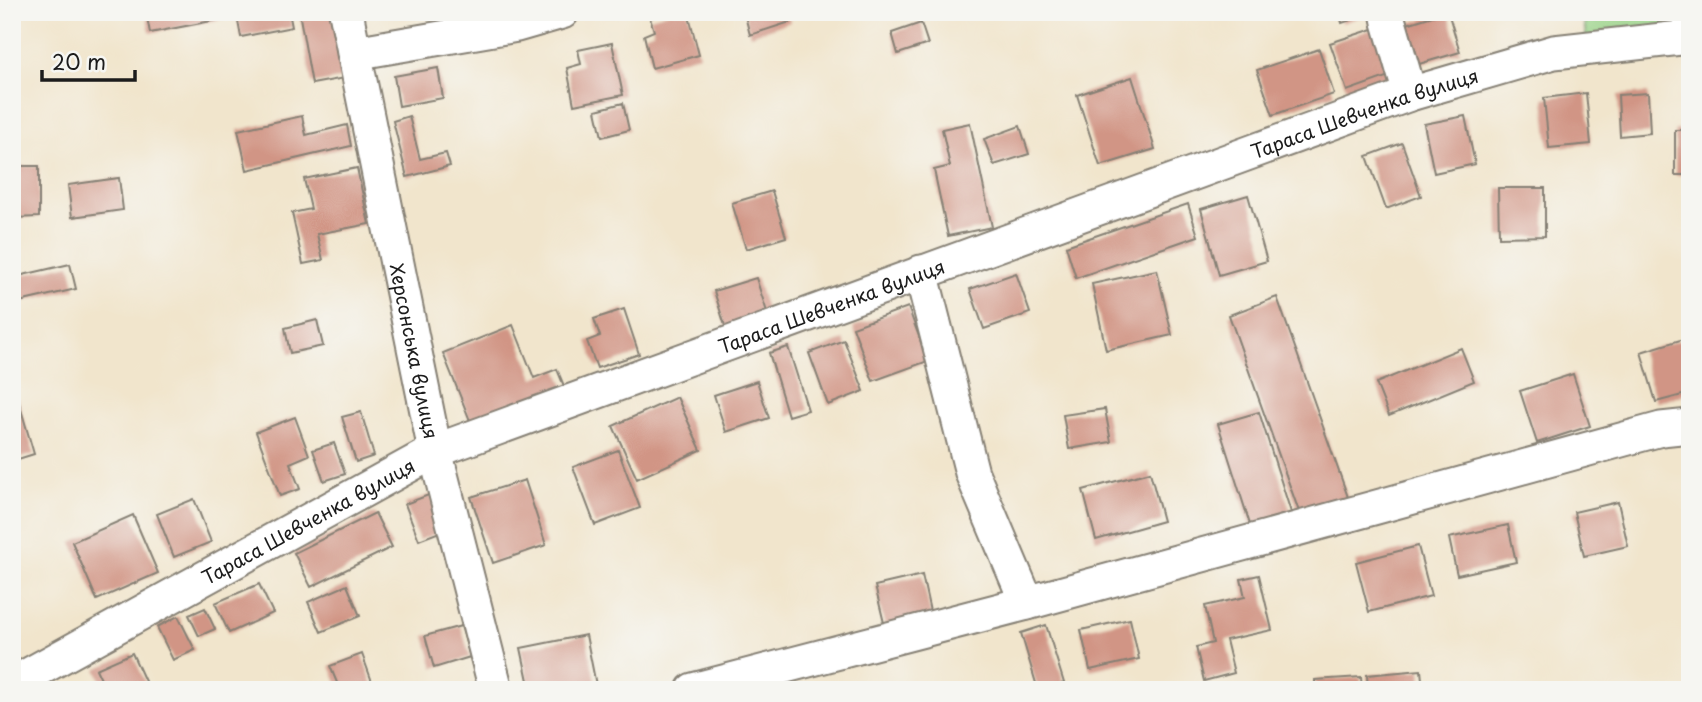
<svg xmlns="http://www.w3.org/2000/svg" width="1702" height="702" font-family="'Playpen Sans',sans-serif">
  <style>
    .green { fill: #98d285; stroke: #5a7750; stroke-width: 2 }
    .building { fill: #d19585 }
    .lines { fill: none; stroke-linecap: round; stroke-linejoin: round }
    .street-casing { stroke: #868074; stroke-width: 37 }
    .street { stroke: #fff; stroke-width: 33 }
    .labels { text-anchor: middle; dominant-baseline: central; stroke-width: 5; stroke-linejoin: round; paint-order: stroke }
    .street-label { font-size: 19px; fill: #1c1c1c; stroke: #f6f6f2 }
  </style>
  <rect width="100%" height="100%" fill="#f6f6f2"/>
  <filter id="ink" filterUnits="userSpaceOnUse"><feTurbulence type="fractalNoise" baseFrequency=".0143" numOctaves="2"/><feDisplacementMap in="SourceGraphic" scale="14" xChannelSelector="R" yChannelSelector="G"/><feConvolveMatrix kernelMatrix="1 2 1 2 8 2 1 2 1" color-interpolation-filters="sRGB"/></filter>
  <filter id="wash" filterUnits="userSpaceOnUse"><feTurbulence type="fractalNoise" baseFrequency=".00686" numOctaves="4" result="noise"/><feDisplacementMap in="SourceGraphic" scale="28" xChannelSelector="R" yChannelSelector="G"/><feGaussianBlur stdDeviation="1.57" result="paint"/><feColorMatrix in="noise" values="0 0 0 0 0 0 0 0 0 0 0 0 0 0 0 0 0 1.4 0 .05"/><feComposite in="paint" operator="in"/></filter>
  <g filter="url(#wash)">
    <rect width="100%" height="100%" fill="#f1e5cc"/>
    <path class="green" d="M1583,12H1690V54L1589,63Z"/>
    <g id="blocks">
      <path class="building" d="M146,12H289L292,27L241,37L237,16L150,33Z
        M299,12H338L350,77L312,84Z
        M670,12H688L699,55L652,68L644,35L654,31L650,18Z
        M744,12H787L790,22L750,35Z
        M1339,12H1372V13L1342,23Z
        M1445,12H1448L1460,52L1419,64L1407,24Z
        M921,23L928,44L898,54L892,33Z
        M1376,28L1392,75L1347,91L1330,43Z
        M612,43L623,95L574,105L567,68L581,64L578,50Z
        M1319,49L1334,94L1273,115L1257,70Z
        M438,68L443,98L399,106L394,76Z
        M1132,77L1155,149L1100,166L1077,95Z
        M1586,93L1591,144L1549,148L1544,98Z
        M1648,93L1650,133L1620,136L1618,95Z
        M623,103L629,130L602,137L596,110Z
        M302,116L306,135L347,125L351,146L247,170L238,130Z
        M409,116L420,159L446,153L450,166L407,177L393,121Z
        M1465,116L1475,164L1434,173L1424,124Z
        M970,123L992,227L948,236L934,170L950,166L942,129Z
        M1020,126L1029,154L994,165L984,139Z
        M1675,130H1690V175H1675Z
        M1402,143L1421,196L1386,209L1367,156Z
        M12,166H39V217L12,218Z
        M357,168L369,224L317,234L323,260L303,264L292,213L311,209L304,179Z
        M119,178L123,210L72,217L68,185Z
        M1498,188H1545V236L1499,237Z
        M772,191L786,237L746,249L732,203Z
        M1248,195L1267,261L1219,275L1201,209Z
        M1188,204L1198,236L1076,278L1066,246Z
        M70,264L76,289L19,302L14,277Z
        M1157,270L1172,335L1106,350L1092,284Z
        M1016,273L1030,313L984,329L970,289Z
        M756,278L768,315L726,329L714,291Z
        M1277,297L1350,503L1302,520L1229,315Z
        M908,307L928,361L873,381L853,327Z
        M624,309L639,354L597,368L587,341L600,336L594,319Z
        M317,320L323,346L290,353L285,328Z
        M513,325L534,378L557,369L564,386L471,423L443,353Z
        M1690,337V393L1656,402L1641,352Z
        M844,340L864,391L828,405L809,353Z
        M788,347L808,410L788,416L769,353Z
        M1461,348L1474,381L1389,416L1376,383Z
        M1573,374L1590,426L1537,443L1520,391Z
        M757,381L769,418L726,432L714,395Z
        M677,397L701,450L637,479L613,426Z
        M18,399L34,454L12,461V400Z
        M1105,409L1111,442L1069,449L1063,415Z
        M361,412L374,456L356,462L342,417Z
        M1259,412L1295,525L1254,537L1218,424Z
        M295,417L309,455L290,463L300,489L280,496L256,432Z
        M334,443L345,474L324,481L313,450Z
        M618,450L640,508L595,525L573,467Z
        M1150,472L1163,521L1096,540L1083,490Z
        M525,480L546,545L493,563L471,497Z
        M431,494L445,530L419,540L405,504Z
        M194,499L211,542L174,557L157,514Z
        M1618,502L1628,546L1584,556L1574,512Z
        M375,513L392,547L311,587L294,553Z
        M133,515L158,573L97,600L72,542Z
        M1508,525L1516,562L1457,575L1449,538Z
        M1418,546L1431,596L1369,612L1356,562Z
        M922,575L931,616L885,627L875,586Z
        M1259,575L1272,630L1226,640L1234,673L1204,681L1196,647L1213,643L1205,606L1245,597L1241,579Z
        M259,584L273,613L229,633L215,603Z
        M347,585L360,616L321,632L308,602Z
        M205,608L215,629L199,636L189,615Z
        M178,616L195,650L173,660L157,627Z
        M1130,619L1139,659L1090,670L1081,630Z
        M1046,625L1064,683L1038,690L1021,633Z
        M461,626L470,657L434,668L425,636Z
        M586,635L597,690H530L521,648Z
        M132,653L149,690H106L96,669Z
        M362,654L375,690H340L330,666Z
        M1421,670L1423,690H1368L1367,675Z
        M1361,677L1362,690H1315V680Z"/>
    </g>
  </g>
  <g filter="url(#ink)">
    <use href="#blocks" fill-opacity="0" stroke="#868074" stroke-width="2"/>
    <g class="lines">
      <defs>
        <g id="street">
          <path id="s1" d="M346,12L435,451L496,690"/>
          <path d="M1387,12L1389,22L1410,94"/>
          <path d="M354,53L517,25L562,12"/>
          <path d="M921,272L972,473L1027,603"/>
          <path id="s2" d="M12,684L435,451L1410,94L1554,52L1690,37"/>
          <path d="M693,690L1027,603L1661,429L1690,426"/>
        </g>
      </defs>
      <use href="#street" class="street-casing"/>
      <use href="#street" class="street"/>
    </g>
  </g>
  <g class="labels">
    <g class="street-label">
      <text stroke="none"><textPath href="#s2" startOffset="1472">Тараса Шевченка вулиця</textPath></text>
      <text stroke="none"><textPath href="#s2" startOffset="905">Тараса Шевченка вулиця</textPath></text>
      <text stroke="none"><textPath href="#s1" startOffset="346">Херсонська вулиця</textPath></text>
      <text stroke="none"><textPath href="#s2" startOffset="338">Тараса Шевченка вулиця</textPath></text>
    </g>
  </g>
  <rect width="1702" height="702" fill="none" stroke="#f6f6f2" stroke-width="42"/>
  <path d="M42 70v10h93v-10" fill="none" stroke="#1c1c1c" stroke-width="3.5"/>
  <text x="52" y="70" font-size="21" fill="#1c1c1c" stroke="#f6f6f2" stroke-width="5" paint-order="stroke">20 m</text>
</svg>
